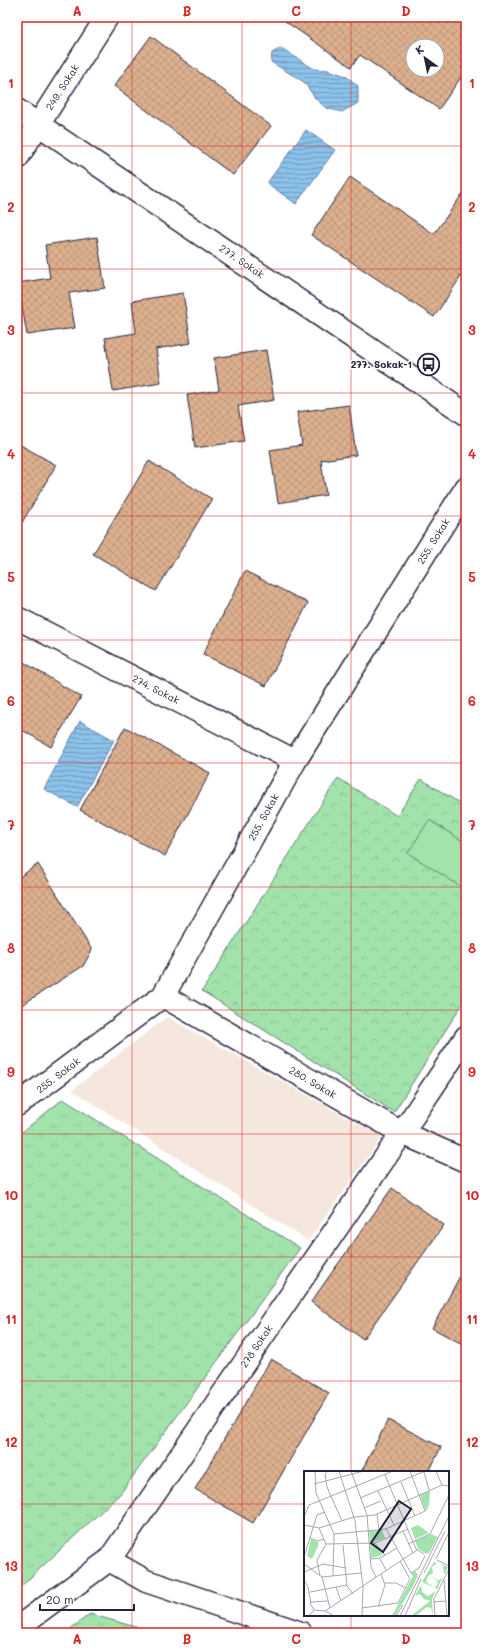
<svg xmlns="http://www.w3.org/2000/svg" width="483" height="1650" font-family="Mali,sans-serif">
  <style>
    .built { fill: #f5e7dd }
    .grass { fill: url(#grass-tufts); stroke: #628274 }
    .park { fill: url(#park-crowns); stroke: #628274 }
    .garden { fill: #a2e3ac; stroke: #628274 }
    .water { fill: url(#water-rules); stroke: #6281a4 }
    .building { fill: url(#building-cross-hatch); stroke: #22223b; fill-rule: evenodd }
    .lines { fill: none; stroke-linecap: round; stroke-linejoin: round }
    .street-casing { stroke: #22223b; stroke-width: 25 }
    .street { stroke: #fff; stroke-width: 22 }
    .grid { fill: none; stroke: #d62828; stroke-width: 1; stroke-opacity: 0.55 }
    .labels { text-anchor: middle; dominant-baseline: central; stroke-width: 3; stroke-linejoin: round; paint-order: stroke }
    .street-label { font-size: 10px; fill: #22223b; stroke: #fff }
    .poi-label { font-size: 10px; font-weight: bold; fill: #22223b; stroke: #fff; text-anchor: end }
    .inset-road { fill: none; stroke: #a7a7b1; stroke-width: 1 }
    .view { fill: #22223b; fill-opacity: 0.15; stroke: #22223b; stroke-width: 2 }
    .inset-edge { fill: none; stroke: #22223b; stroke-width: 2 }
    .neatline { fill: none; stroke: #d62828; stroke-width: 1.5 }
    .grid-label { font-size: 13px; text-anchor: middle; font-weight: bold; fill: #d62828 }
  </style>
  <defs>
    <pattern id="grass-tufts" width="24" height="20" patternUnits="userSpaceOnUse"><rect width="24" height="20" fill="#a2e3ac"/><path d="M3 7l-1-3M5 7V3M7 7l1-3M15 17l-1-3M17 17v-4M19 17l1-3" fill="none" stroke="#8bc295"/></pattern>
    <pattern id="park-crowns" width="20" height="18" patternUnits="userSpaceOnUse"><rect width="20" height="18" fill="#a2e3ac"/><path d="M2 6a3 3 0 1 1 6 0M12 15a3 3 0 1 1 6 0" fill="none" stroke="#8bc295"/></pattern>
    <pattern id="water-rules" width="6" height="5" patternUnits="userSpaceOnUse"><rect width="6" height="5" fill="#8cc1ea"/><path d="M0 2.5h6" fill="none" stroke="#729cbf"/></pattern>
    <pattern id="building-cross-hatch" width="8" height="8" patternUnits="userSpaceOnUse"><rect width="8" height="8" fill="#ddb08e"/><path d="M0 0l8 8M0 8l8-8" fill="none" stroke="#bd977b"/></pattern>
  </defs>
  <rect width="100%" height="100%" fill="#fff"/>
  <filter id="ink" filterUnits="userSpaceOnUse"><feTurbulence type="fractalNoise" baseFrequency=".025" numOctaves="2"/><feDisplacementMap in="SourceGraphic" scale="8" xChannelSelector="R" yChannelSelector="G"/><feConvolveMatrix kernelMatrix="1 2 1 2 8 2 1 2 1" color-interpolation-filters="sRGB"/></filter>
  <g filter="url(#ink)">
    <path class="built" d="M167,1017L382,1137L308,1241L72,1090Z"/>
    <path class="grass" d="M63,1099L300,1248L120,1494L17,1590V1136Z
      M90,1614L157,1633H65Z"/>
    <path class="park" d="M338,778L397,816L421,779L466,807V998L394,1112L202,991Z"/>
    <path class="garden" d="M429,820L466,843V890L408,853Z"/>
    <path class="water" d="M281,48L314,69L329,70L346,76L358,86V103L342,112L326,108L315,98L304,82L271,62L272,53Z
      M306,130L335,150L296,204L267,183Z
      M80,721L114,740L77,807L44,789Z"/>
    <path class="building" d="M279,17H466V70L439,109L360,55L351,67ZM413,46H437V70H413Z
      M151,36L271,126L233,175L114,86Z
      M350,177L434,234L466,189V269L434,317L311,235Z
      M97,237L105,288L69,293L75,328L27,335L18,283L50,278L45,245Z
      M183,293L191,343L156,349L161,383L113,391L105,338L136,333L132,301Z
      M266,350L274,400L238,406L244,441L195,448L187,395L219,390L214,358Z
      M349,405L356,455L321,460L326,495L278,503L270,450L302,445L297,412Z
      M17,443L56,465L17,531Z
      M149,461L212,499L156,591L93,554Z
      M245,571L308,603L266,686L203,654Z
      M17,658L81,697L51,747L17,727Z
      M125,727L210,773L165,856L80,810Z
      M38,864L92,950L83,966L17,1008V879Z
      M392,1188L444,1225L363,1339L311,1302Z
      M466,1265V1346L432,1328Z
      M271,1359L329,1393L253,1523L195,1489Z
      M388,1420L441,1447L429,1472H361Z"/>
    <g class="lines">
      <defs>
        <path id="street" d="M17,110L466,414
          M17,158L107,17
          M17,618L295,761
          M163,996L402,1133L466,1161
          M17,1105L163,996L295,761L466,488
          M109,1560L146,1581L301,1633
          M17,1628L109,1560L402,1133L466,1037"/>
      </defs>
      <use href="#street" class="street-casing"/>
      <use href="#street" class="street"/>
    </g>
  </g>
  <path class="grid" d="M132,17V1633M242,17V1633M351,17V1472M17,146H466M17,269H466M17,393H466M17,516H466M17,640H466M17,763H466M17,887H466M17,1010H466M17,1134H466M17,1257H466M17,1381H466M17,1504H305M448,1504H466M351,1615V1633"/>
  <defs>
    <symbol id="bus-ring" viewBox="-11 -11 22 22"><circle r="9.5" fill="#fff" stroke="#22223b" stroke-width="1.5"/><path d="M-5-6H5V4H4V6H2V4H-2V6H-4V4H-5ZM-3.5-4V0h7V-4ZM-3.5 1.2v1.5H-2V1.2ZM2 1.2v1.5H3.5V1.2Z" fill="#22223b"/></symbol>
  </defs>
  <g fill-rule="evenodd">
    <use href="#bus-ring" x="416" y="352" width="25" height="25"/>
  </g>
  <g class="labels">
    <g class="street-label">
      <text transform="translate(62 87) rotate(-57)">249. Sokak</text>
      <text transform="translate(242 261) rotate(34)">277. Sokak</text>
      <text transform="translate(433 541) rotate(-58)">255. Sokak</text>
      <text transform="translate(156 689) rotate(27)">274. Sokak</text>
      <text transform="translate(263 817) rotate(-61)">255. Sokak</text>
      <text transform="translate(58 1075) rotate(-37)">255. Sokak</text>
      <text transform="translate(313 1082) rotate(30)">280. Sokak</text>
      <text transform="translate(256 1346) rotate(-56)">278 Sokak</text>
    </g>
    <g class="poi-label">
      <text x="412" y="364">277. Sokak-1</text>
    </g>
  </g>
  <g transform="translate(304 1471)">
    <rect width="145" height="145" fill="#fff"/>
    <path d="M126,20L125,34L122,41L116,24ZM114,54L125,62L111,68L107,57ZM78,59L81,67L66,72L65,60ZM127,63L134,66L125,82H121L114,78L111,70ZM7,68L14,71V75L8,88L3,85ZM66,73H70L79,84L67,87ZM130,91L144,96L140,104L139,95L133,92L128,96L129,102L124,105L122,111L131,117L134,112L130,106L134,110L139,106L133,118L118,111ZM111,100L114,104L110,113L91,145H88L109,105L107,102ZM117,114L118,121L124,125L132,120L128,128L129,145L127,137L123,136L111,145H107L126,130L120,128L116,123L111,125Z" fill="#a2e3ac"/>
    <path class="inset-road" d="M11,0L12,22L30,63L29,105M23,0L21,4L23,16L38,50M35,0L51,50L59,116L58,145M47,0L63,44L67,96L72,106M132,0L138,14L145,15M120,1L125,19M81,4L112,78L120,83M97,11L111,45M10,13L60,0M74,20L90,54M56,27L121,0M60,37L77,30M73,43L75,59M0,46L5,34L89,0M0,54L15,57L50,46L71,44L138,14M15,57L22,73L13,89L16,105M82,58L107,102L115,97L121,85M99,60L109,82M30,63L82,58L121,40L106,0M6,67L14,70L20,68M71,72L81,84M22,73L71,72L104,58M104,73L126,63L145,24M39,74L43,115L49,123M0,86L13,44L21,41M67,88L76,87L93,77M76,88L82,99M132,88L145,61M133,89L145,95M0,93L18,106L26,137M0,101L19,93L42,97M120,102L141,60M18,106L57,102M0,109L4,116L7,132M140,109L143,145M81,112H92L102,117M32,116L37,130M6,121L43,114M129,131L142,130M74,136L81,114L77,103M58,137L94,132L106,108L96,90M10,139L6,132L8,131L24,130M21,140L113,79M5,145L10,139L21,140L30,145M92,145L99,134M96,145L145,45M101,145L117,108M131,145L130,128L145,98"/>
    <path class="view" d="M95,30L107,38L79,81L67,72Z"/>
    <rect width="145" height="145" class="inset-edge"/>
  </g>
  <rect width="483" height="1650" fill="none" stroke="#fff" stroke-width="44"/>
  <g transform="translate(425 58) rotate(327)"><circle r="19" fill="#ffffff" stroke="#a7a7b1"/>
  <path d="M0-3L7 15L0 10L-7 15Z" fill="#22223b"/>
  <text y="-6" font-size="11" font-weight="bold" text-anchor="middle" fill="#22223b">K</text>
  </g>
  <path d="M40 1604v6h94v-6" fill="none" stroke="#22223b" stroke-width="2"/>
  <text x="46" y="1604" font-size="12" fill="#22223b" stroke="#ffffff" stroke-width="3" paint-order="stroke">20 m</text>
  <rect x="22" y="22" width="439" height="1606" class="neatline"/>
  <g class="grid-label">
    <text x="77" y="16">A</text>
    <text x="187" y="16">B</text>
    <text x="296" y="16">C</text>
    <text x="406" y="16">D</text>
    <text x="11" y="88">1</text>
    <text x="472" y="88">1</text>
    <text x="11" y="212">2</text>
    <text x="472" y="212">2</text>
    <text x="11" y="335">3</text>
    <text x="472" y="335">3</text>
    <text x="11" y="459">4</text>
    <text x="472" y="459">4</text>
    <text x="11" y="582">5</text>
    <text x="472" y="582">5</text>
    <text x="11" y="706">6</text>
    <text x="472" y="706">6</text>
    <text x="11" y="830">7</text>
    <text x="472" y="830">7</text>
    <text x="11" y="953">8</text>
    <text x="472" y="953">8</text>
    <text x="11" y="1077">9</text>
    <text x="472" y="1077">9</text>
    <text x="11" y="1200">10</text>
    <text x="472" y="1200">10</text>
    <text x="11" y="1324">11</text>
    <text x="472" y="1324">11</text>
    <text x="11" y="1447">12</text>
    <text x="472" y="1447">12</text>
    <text x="11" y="1571">13</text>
    <text x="472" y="1571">13</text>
    <text x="77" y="1644">A</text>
    <text x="187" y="1644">B</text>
    <text x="296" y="1644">C</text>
    <text x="406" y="1644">D</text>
  </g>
</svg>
